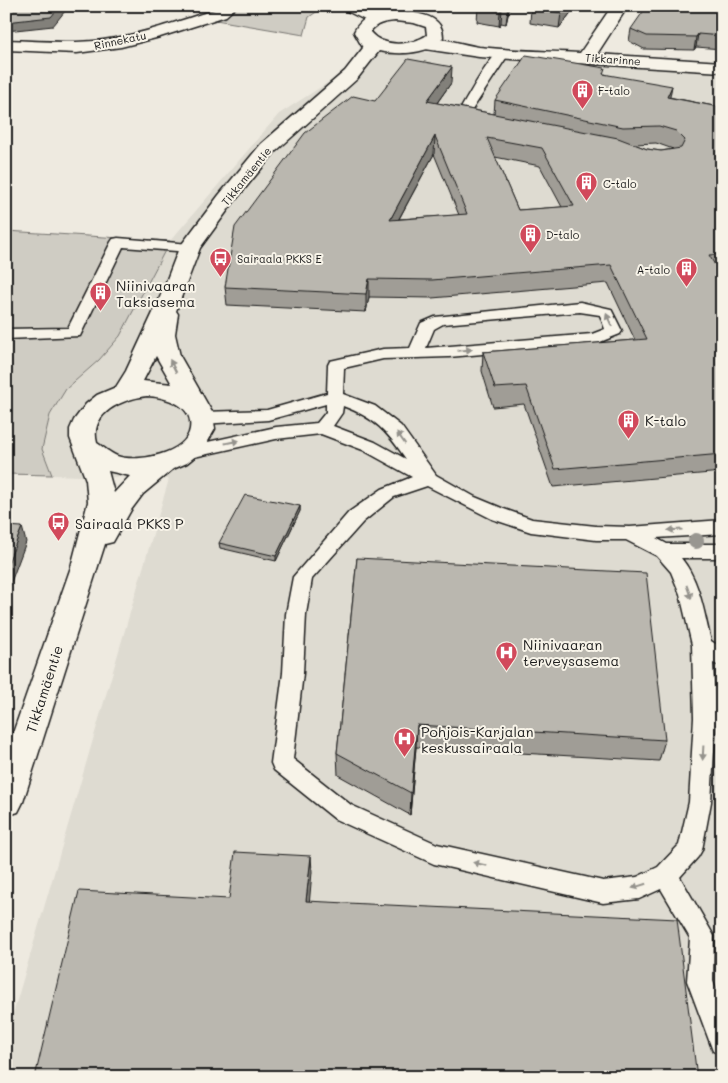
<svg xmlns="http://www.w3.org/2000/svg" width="728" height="1083" font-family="Mali,sans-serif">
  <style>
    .built { fill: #dedbd1 }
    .green { fill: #cfccc3; stroke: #767470 }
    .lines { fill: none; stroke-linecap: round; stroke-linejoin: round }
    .service-casing { stroke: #1c1c1c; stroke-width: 3 }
    .minor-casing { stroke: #1c1c1c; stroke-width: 3 }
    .tertiary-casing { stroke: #1c1c1c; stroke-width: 3 }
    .service { fill: #f7f3e8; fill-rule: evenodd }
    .minor { fill: #f7f3e8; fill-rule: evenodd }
    .tertiary { fill: #f7f3e8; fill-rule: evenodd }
    .tree { fill: #989690 }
    .wall { fill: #a09d96; stroke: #1c1c1c; fill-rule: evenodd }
    .shaded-wall { fill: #82807a; stroke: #1c1c1c }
    .building { fill: #bab7af; stroke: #1c1c1c; fill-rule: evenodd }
    .oneway { fill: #94928c }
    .labels { text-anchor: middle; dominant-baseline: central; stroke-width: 4; stroke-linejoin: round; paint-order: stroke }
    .far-street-label { font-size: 11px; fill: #1c1c1c; stroke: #f7f3e8 }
    .far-poi-label { font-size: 11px; fill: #1c1c1c; stroke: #f7f3e8; text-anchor: start }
    .poi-label { font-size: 14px; fill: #1c1c1c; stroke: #f7f3e8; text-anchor: start }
    .street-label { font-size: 14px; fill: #1c1c1c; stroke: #f7f3e8 }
  </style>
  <rect width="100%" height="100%" fill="#eeeae0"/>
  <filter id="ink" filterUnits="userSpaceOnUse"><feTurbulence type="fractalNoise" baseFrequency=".02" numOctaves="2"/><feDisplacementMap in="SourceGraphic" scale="10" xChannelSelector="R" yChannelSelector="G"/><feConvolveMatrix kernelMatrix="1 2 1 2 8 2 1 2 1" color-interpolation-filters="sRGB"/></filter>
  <g filter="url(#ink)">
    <path class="built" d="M380,49L722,73V1077H6V1038L169,479L52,475L42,449L50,415L66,389L99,360L120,336L170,241L279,114Z"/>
    <path class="green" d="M230,6H325L309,17L304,35L210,19Z
      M6,231L170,241L120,336L99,360L66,389L50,415L42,449L52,475L6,474Z"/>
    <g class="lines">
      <defs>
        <path id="service" d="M504,49L510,52L472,110C477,117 486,116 490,122L484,126L468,121L460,110C468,97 491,52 504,49Z
          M118,238L190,244L195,245L197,248L195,251L190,252L123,247L80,336L6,339V329L68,328L111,242L113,239Z
          M580,302L611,309L622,331L620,334L595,344L449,357L383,359L344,368L343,394L375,406L401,426L436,475L475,497L504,509L532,519L596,526L630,527L722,520V534L656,538L667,544H722V558H681C700,581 704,613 711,641L722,648V667L713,663L716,718L711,802L702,850L698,857L680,877L714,936L713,981L722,1006V1055L713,1051L687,981L690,938L661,889L639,899L603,903L434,864L335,819L274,770L271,763L283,673L286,614L293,577L349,512L382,489L412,477L363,450L321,434L276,439L185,459L179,457L176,453L179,449L185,447L276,427L317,423L326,412V404L268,420L202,424L196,422L194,418L196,414L202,412L267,410L327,393L328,365L330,361L383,349L410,348L421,323L435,317ZM580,312L600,315L605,329L592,334L426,348L434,329L443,324ZM343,406C375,418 387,431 406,459L375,442L333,426L342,413ZM427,486L492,519L531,532L596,540H626L657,556L671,572L680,594L692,645L694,718L689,802L679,845L658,867L637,877L603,881L437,844L351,805L293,759L303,673L306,614L312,579L363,522L394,497Z"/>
        <path id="minor" d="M219,6H237L226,16L160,37L121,47L77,53L6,50V40C38,41 71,44 103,40C141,35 178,21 214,10Z
          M341,6C355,6 374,6 383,19L381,22H369L343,9Z
          M612,6H628L597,54L722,62V72L479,57L418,48L416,44L418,40C438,35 459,44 479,47C513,51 547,51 580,53Z"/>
        <path id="tertiary" d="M395,11C414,13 443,13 443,37C431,55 398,55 379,51L357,79L275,152L233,203L200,248L176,311L178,314L175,334L180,356L213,414L215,429L203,450L187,463L173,469L143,494L131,510L113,542L105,544L23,802L18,812L6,816V753L71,567L88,502L86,480L70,438V429L74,420L86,404L97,395L116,387L126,371L159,300L179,248L219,195L261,144L345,71L363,48L354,32C362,15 378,13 395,11ZM395,21L414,23L426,27L427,35C411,46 383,48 370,32C376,23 385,22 395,21ZM156,356L172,384L143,381ZM147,396C164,397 194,404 190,429C186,454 137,463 117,456C110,453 103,447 97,443C89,413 122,399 147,396ZM108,471L130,476L114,493Z"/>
      </defs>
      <use href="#service" class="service-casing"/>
      <use href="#minor" class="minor-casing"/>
      <use href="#tertiary" class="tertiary-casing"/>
      <use href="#service" class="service"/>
      <use href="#minor" class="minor"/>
      <use href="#tertiary" class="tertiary"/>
    </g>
    <circle class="tree" cx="696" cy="541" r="8"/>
    <path class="wall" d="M478,6H510L506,24L501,23L499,26L477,22Z
      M533,6H576L559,28L530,23L531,8Z
      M722,6V49L696,47L694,50L644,49L629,41L631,29Z
      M605,74L669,97L719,107L722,101V272H719L722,277V472L553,487L524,404L493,407L482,371L483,352L635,340L608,283L432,298L369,297L366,312L227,305L225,287L375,101L451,83L437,103L494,114L495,100ZM656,143L673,149L661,151L647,149L634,144ZM434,154L459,215L399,219ZM495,157L540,166L562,207L518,210Z
      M300,506V511L276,561L220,548L219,543Z
      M357,558L665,740L659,761L416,747L410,815L338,775L337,753Z"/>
    <path class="shaded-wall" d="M60,6H69L53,26L6,31V22Z
      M508,6H510L506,24L508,9Z
      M566,6H576L559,28L561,13Z
      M502,8L501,23L499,26L500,11Z
      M698,34L696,47L694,50L696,37Z
      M452,67L451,83L426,118L427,101Z
      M672,86L669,102L667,97Z
      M435,136L434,154L389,237L390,220Z
      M369,279V297L366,312V294Z
      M300,506V511L276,561V556Z
      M22,527L26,542L8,590L6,584V568Z
      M417,725L416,747L410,815L411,793Z
      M311,856L312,872L308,917L306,901Z"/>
    <path class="building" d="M6,6H60L51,17L6,22Z
      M478,6H508V9L502,8L500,11Z
      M533,6H566L561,13L531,8Z
      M647,6H722V36L698,34L696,37L647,36L631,29Z
      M526,55L605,68L603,74L672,86L667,97L719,107L722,101V254L709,255L722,277V454L555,469L526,386L495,388L483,352L647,339L611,265L432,280L369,279L366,294L225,287L235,227L305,133L353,96L375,101L408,59L452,67L427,101L618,138L647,149L661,151L681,148L685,140L676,131L659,126L623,127L495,100ZM435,136L467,214L390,220ZM487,138L542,148L574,206L518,210Z
      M245,495L300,506L276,556L219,543Z
      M6,526L22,527L6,568Z
      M357,558L646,573L665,740L417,725L411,793L337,753Z
      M235,852L311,856L306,901L677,919L697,1077H35L79,891L229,899Z"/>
    <defs><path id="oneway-solid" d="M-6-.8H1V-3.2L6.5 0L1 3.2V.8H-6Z" transform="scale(1.25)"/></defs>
    <g class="oneway">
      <use href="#oneway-solid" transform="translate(609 320) rotate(-114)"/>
      <use href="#oneway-solid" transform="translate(465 350) rotate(-5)"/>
      <use href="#oneway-solid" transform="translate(173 366) rotate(-117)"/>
      <use href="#oneway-solid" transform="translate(401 438) rotate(-125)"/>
      <use href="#oneway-solid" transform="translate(232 442) rotate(-12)"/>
      <use href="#oneway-solid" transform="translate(675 530) rotate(177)"/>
      <use href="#oneway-solid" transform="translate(689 592) rotate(70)"/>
      <use href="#oneway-solid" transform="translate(703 753) rotate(93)"/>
      <use href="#oneway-solid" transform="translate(480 864) rotate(-167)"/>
      <use href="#oneway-solid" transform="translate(639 886) rotate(163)"/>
    </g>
  </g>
  <defs>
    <symbol id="building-pin" viewBox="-11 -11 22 30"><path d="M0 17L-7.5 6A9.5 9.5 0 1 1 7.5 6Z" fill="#d1495b" stroke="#f7f3e8"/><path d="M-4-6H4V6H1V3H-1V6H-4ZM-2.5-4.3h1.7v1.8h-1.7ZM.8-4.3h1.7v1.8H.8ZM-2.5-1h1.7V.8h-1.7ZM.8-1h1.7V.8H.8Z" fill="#fff"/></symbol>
    <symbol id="bus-pin" viewBox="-11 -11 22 30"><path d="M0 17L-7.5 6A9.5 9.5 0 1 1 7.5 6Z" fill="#d1495b" stroke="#f7f3e8"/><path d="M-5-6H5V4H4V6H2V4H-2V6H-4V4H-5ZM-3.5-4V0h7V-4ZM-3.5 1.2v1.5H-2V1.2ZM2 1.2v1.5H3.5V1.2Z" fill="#fff"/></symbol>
    <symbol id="hospital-pin" viewBox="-11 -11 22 30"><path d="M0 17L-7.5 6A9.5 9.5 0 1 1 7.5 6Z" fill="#d1495b" stroke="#f7f3e8"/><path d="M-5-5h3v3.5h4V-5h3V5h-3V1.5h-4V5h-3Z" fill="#fff"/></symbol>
  </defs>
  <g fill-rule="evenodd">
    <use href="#building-pin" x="570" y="78" width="25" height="34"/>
    <use href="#building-pin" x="574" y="170" width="25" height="34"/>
    <use href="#building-pin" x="518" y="222" width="25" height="34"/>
    <use href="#bus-pin" x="208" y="246" width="25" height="34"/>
    <use href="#building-pin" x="674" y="256" width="25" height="34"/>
    <use href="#building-pin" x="88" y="280" width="25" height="34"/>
    <use href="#building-pin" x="616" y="408" width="25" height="34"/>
    <use href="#bus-pin" x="46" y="510" width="25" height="34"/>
    <use href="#hospital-pin" x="494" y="640" width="25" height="34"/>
    <use href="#hospital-pin" x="392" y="726" width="25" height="34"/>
  </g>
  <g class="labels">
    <g class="far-street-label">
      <text transform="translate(120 40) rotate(-12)">Rinnekatu</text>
      <text transform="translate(613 59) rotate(4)">Tikkarinne</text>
      <text transform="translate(246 176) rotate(-51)">Tikkamäentie</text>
    </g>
    <g class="far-poi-label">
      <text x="598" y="90">F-talo</text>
      <text x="603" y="183">C-talo</text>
      <text x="546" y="234">D-talo</text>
      <text x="237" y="258">Sairaala PKKS E</text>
      <text x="670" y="269" text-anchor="end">A-talo</text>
    </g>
    <g class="poi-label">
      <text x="116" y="285">Niinivaaran<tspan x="116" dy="16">Taksiasema</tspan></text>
      <text x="645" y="420">K-talo</text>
      <text x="75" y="523">Sairaala PKKS P</text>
      <text x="523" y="644">Niinivaaran<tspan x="523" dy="16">terveysasema</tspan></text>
      <text x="421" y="731">Pohjois-Karjalan<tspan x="421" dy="16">keskussairaala</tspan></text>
    </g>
    <g class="street-label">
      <text transform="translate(44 689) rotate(-72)">Tikkamäentie</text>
    </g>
  </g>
  <rect width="728" height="1083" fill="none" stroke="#f7f3e8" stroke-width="25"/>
  <rect x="12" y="12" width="703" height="1058" fill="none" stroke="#1c1c1c" stroke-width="2" filter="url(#ink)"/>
</svg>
